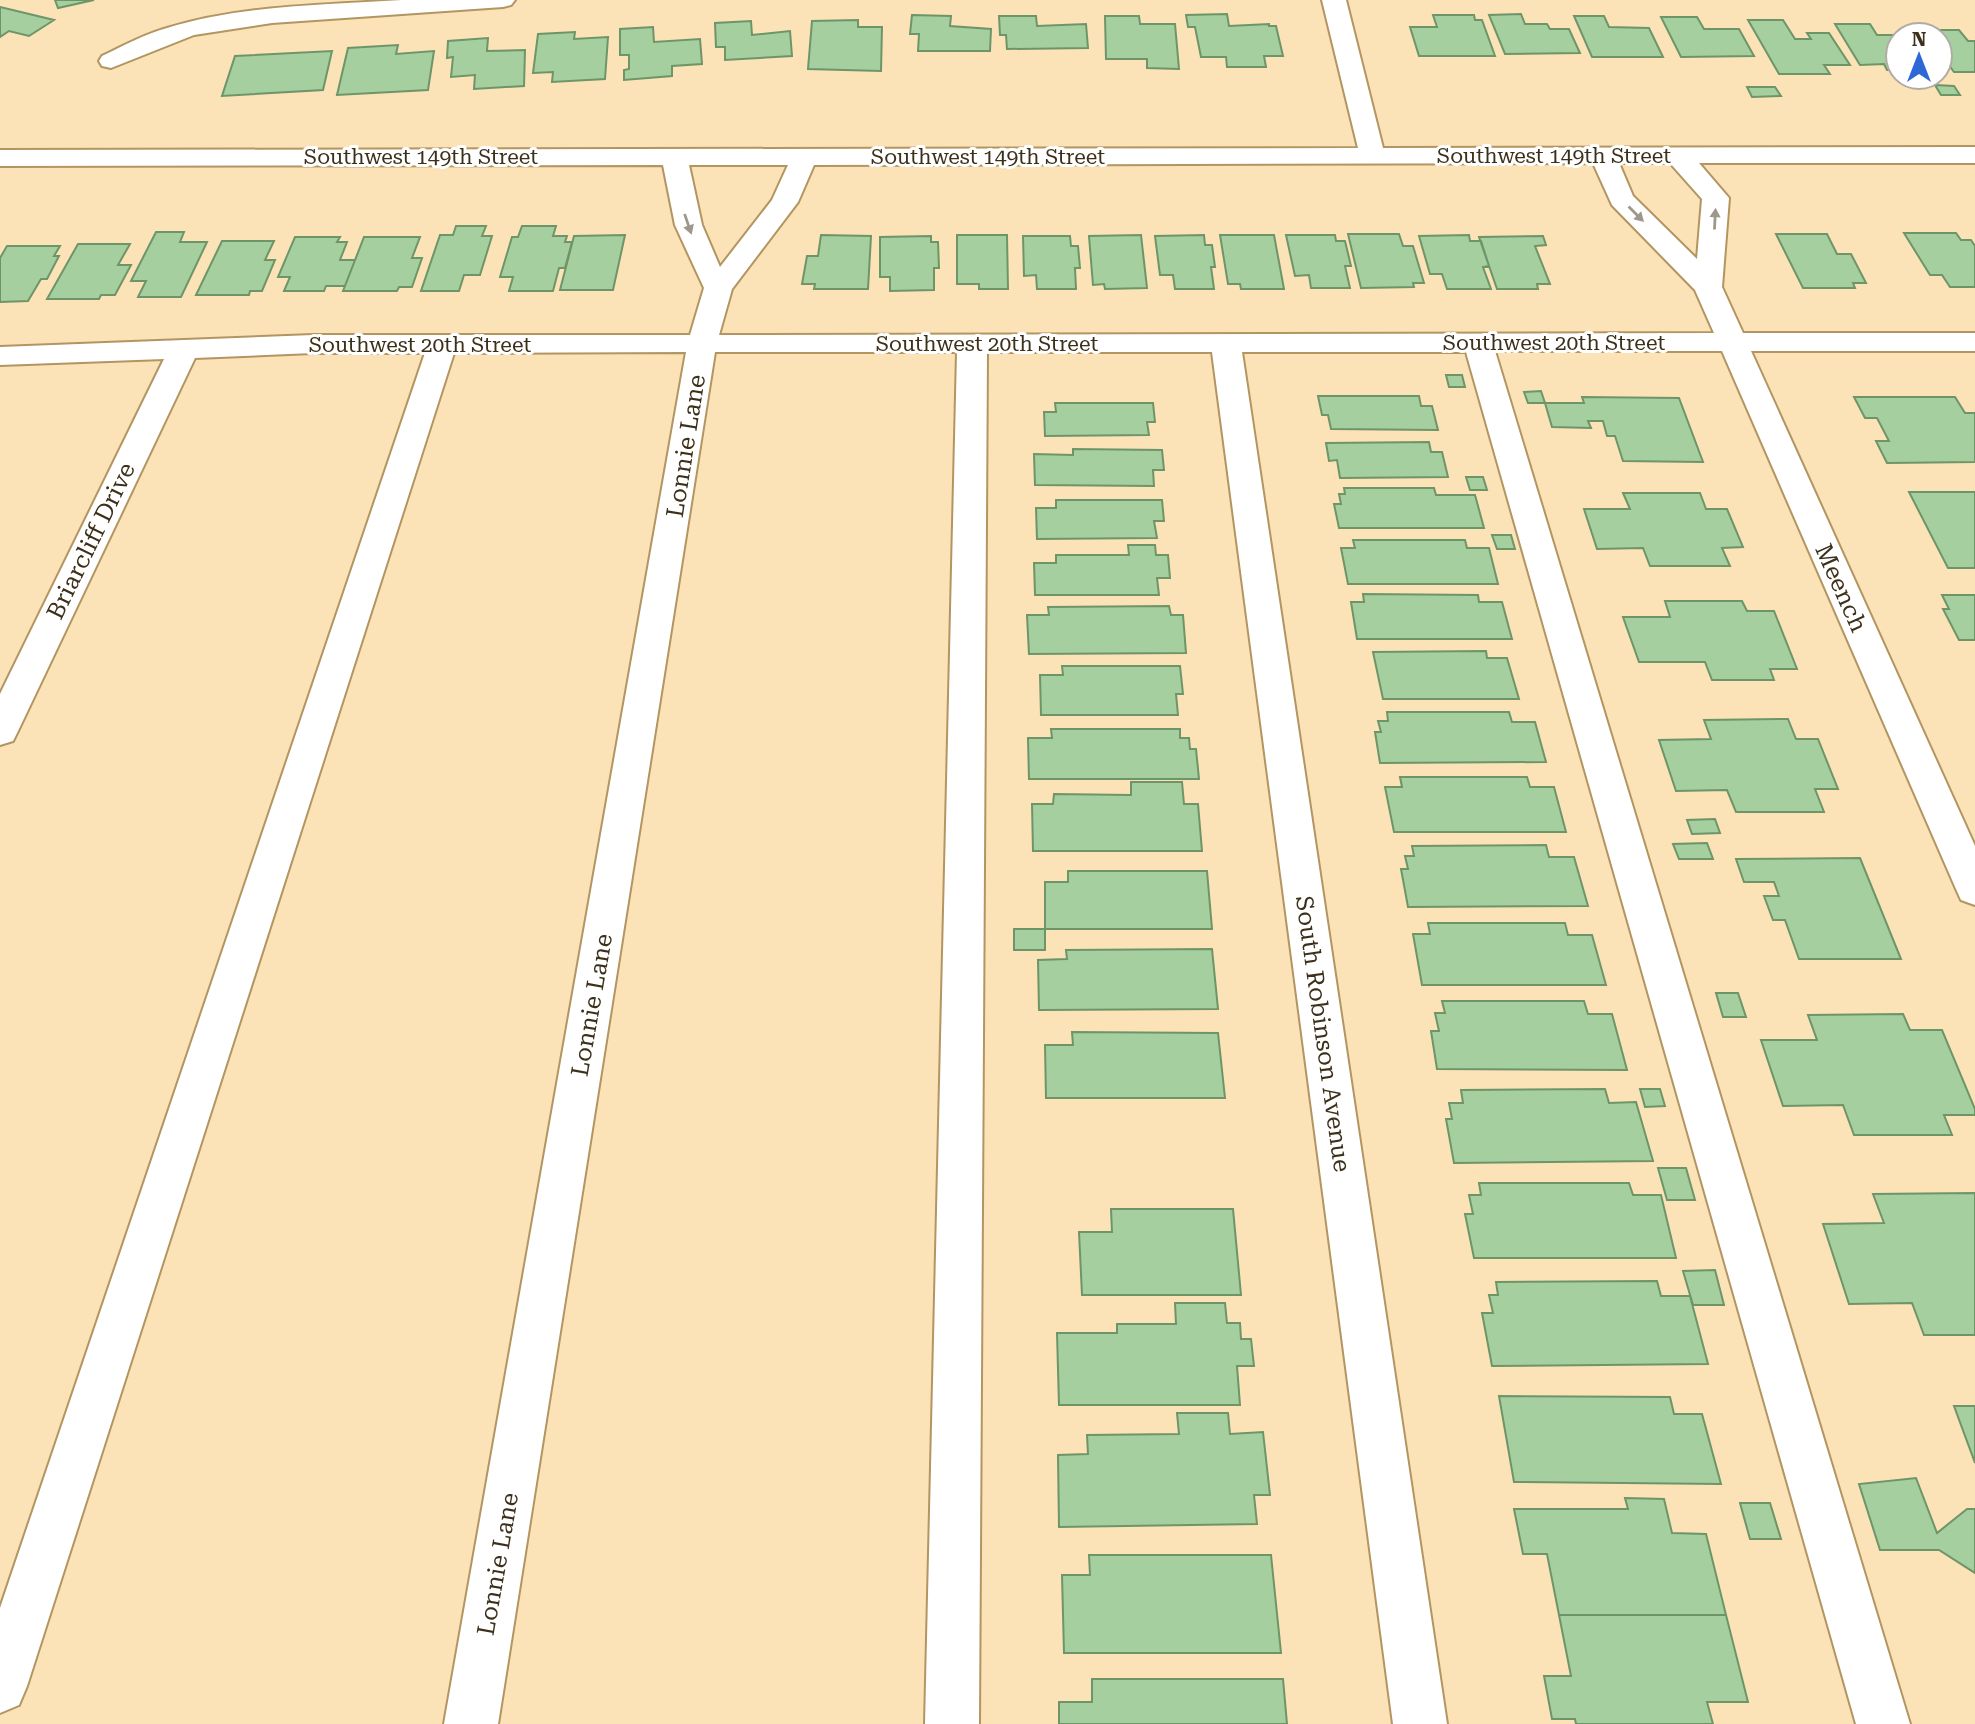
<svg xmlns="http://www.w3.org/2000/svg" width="1975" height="1724" font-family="'Roboto Serif',serif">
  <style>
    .building { fill: #a6cfa0; stroke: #6e9568; stroke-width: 2 }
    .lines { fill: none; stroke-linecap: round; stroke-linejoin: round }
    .minor-casing { stroke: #b29561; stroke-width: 4 }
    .minor { fill: #fff; fill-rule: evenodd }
    .oneway { fill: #9e988c }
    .labels { text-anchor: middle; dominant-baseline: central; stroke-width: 6; stroke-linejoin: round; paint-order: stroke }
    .far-street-label { font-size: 21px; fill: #3c301a; stroke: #fff }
    .street-label { font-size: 24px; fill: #3c301a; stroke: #fff }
  </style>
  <rect width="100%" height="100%" fill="#fbe2b7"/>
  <path class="building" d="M55,0H94L58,8Z
    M0,7L54,20L29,36L9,31L0,37Z
    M1227,14L1229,26L1269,24V26H1276L1283,56H1264L1266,67H1227L1226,57H1201L1195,27H1188L1186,15Z
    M1521,14L1525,24H1547L1550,29H1569L1580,53L1505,54L1489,15Z
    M912,15L951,16L950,26L991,29L990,51H918L919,34H910Z
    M1433,15H1474L1475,20H1482L1495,56H1419L1410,27H1437Z
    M999,16H1036L1037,26L1086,24L1088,48L1007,49L1006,35H1000Z
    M1105,16H1139L1140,24H1175L1179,69L1147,68V59H1106Z
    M1574,16H1604L1609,27L1649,28L1663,57H1592Z
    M1661,17H1697L1704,29H1739L1754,56L1681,57Z
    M858,20V27H882L881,71L808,69L812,21Z
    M1748,20H1783L1795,39H1811L1807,33H1829L1850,65H1824L1830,74H1779Z
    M751,21L752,35L790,31L792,56L725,60V47H716L715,23Z
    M1835,24H1870L1877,35H1914H1898V70H1887L1884,64L1860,65Z
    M653,27L654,42L700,39L702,64L672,66V76L624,80V70L629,69V55H620V29Z
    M1924,30H1959L1968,41H1975V72H1954L1940,53V35H1927Z
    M575,32L574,39L608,37L605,79L552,82L553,72L533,73L538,34Z
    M488,38L487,51L525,50L524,86L474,89L475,75L451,77L453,57L447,58L448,41Z
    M398,45L396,54L434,51L428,90L337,95L348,48Z
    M332,51L323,90L222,96L235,56Z
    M1935,85L1954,86L1960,95H1941Z
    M1747,87H1775L1781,96L1752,97Z
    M456,226H486L482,236H492L480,275H464L459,291H421L440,235H453Z
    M522,226H556L553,236H567L565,242H572L565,268H559L553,291H509L513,277H500L512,237H518Z
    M156,232H184L180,242H207L181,297H138L146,281H131Z
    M1904,233H1956L1961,240H1971L1975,246V287H1950L1942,275H1930Z
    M1348,234H1399L1403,246H1413L1424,283H1413L1414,287L1361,288Z
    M1776,234H1827L1837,254H1851L1866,283H1853L1855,288H1803Z
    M625,235L613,290H560L574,236Z
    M821,235L871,236L868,289H814L815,284H802L807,256H818Z
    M957,235H1007L1008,289H979V284H957Z
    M1141,235L1147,288L1105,289L1104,284L1093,285L1089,236Z
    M1204,235L1205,245H1212L1215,267H1211L1214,289H1175L1173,275H1160L1155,236Z
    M1220,235H1274L1284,289H1241L1240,284H1228Z
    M1286,235H1335L1336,241H1345L1351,266H1345L1350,288H1311L1309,275L1295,276Z
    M1469,235L1470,241H1481L1489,266L1483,267L1491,289H1447L1442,274H1430L1419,236Z
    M931,236V242H938L939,268H934V290L890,291V277H880V237Z
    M1023,236H1070L1071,246H1078L1080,268H1075L1076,289H1037L1036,275L1024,276Z
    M1543,236L1546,245L1535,246L1550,284H1537L1538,289H1497L1479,237Z
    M295,237H340L337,242H347L340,260H355L345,286H326L324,291H284L290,277H278Z
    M364,237H420L412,258H422L412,287H399L397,291H343Z
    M222,241H274L265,260H275L262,291H250L249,295H196Z
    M78,244H130L118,265H131L115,295H101L99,299H47Z
    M7,246H60L54,256H59L47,279H41L28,301L0,302V258Z
    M1446,375H1462L1465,387H1449Z
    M1541,391L1545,403H1528L1524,392Z
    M1318,396H1419L1421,406H1432L1438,430L1331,429L1328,415H1322Z
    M1582,397L1679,398L1703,462L1623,461L1615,436H1607L1603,421H1588L1591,428L1552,427L1545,403H1584Z
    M1854,397H1955L1965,413H1975V462L1887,463L1876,441H1889L1877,418H1865Z
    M1055,403H1153L1155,422H1147L1149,435L1045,436L1044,412H1056Z
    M1429,442L1431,452H1442L1448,477L1340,478L1337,460L1329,461L1326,443Z
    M1073,449L1162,450L1164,470H1153L1154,486L1035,485L1034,454L1073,455Z
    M1466,477H1483L1487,490H1470Z
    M1344,488H1434L1436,495H1475L1484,528H1339L1334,504H1341L1339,494H1345Z
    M1909,492H1975V568H1948Z
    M1623,493H1700L1706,509H1727L1743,547L1722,548L1730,566H1650L1643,548L1597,549L1584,509H1630Z
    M1056,500H1162L1164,521H1154L1157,538L1037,539L1036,508H1056Z
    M1492,535H1511L1515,549H1497Z
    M1353,540H1465L1467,548H1489L1498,584H1348L1341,548H1355Z
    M1128,545H1155L1156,555H1168L1170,578H1157L1159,595H1035L1034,563H1056V555H1129Z
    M1363,594L1478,595L1479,602H1502L1512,639H1357L1351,602H1364Z
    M1942,595H1975V640H1959L1943,609H1949Z
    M1665,601H1742L1747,611H1774L1797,669H1770L1774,680H1712L1705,662H1639L1623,617H1670Z
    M1169,606L1171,615H1183L1186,653L1029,654L1027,615H1049L1048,607Z
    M1486,651L1487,658H1507L1519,699H1383L1373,652Z
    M1062,666H1180L1183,694H1176L1178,715H1041L1040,675H1063Z
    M1387,712H1509L1512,722H1535L1546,762L1380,763L1375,732H1381L1378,721H1388Z
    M1788,719L1796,739H1818L1838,789H1815L1824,812H1736L1727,790L1676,791L1659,740L1711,739L1704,720Z
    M1051,729H1180V738H1189L1190,749H1196L1199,779H1029L1028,738H1052Z
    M1400,777H1527L1530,787H1554L1566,832H1394L1385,787H1402Z
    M1131,782H1182L1184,804H1198L1202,851H1033L1032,804H1053L1054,794L1131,795Z
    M1715,819L1720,833L1692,834L1687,820Z
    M1707,843L1713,859H1679L1673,844Z
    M1546,845L1549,857H1574L1588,906L1408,907L1401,869H1408L1405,856H1414L1412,846Z
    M1860,858L1901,959H1799L1785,920H1773L1764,896H1779L1774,882H1744L1736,859Z
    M1068,871H1207L1212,929H1045V882H1068Z
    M1428,923H1565L1568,935H1592L1606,985H1422L1413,934H1430Z
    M1014,929H1045V950H1014Z
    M1212,949L1218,1009L1039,1010L1038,960L1067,959L1066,950Z
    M1716,993H1738L1746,1017H1723Z
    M1442,1001H1584L1588,1014H1612L1627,1070L1437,1069L1431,1031H1439L1435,1013H1445Z
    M1903,1014L1910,1030H1942L1975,1109V1115H1944L1952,1135H1854L1843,1105L1783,1106L1761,1040H1817L1808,1015Z
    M1072,1032L1218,1033L1225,1098H1046L1045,1045H1073Z
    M1605,1089L1609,1103L1636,1102L1653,1161L1454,1163L1446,1119H1452L1449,1103H1463L1461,1090Z
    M1640,1089H1660L1665,1106L1645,1107Z
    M1658,1168H1686L1695,1200H1667Z
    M1479,1183H1629L1633,1195H1661L1676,1258H1474L1465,1214H1473L1469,1195H1481Z
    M1975,1193V1335H1924L1912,1303L1849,1304L1823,1224L1884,1223L1873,1194Z
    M1111,1209H1233L1241,1295H1082L1079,1232H1112Z
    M1715,1270L1724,1305H1693L1683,1271Z
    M1657,1281L1661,1296H1690L1708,1364L1492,1366L1482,1313H1493L1489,1295H1498L1496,1282Z
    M1175,1303H1225L1227,1323H1240L1241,1339H1251L1254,1366H1237L1240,1405H1059L1057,1333H1117V1324H1176Z
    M1499,1396L1670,1397L1674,1414H1702L1721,1484L1514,1482Z
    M1954,1406H1975V1463Z
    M1177,1413H1228L1230,1434L1263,1432L1270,1495H1254L1257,1524L1059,1527L1058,1455L1088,1454L1087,1435L1179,1434Z
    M1916,1478L1937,1533L1967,1509H1975V1573L1939,1550H1880L1859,1484Z
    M1625,1498L1664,1499L1672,1533L1706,1534L1726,1615H1559L1547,1554H1523L1514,1509H1628Z
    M1740,1503H1770L1781,1539H1750Z
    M1089,1555H1271L1281,1653H1064L1062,1575H1090Z
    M1559,1615H1726L1748,1702H1707L1713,1724H1576L1575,1719H1552L1544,1676H1571Z
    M1092,1679H1283L1287,1724H1059V1702H1092Z"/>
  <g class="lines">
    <defs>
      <path id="minor" d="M402,0H515L511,5L503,7L272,23L194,35L111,68L102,66L99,61L102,56C123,46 145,34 167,28C242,5 324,5 402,0Z
        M1322,0H1346L1383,148L1975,147V163H1699L1729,198L1722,287L1743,333H1975V351H1751L1975,846V905L1961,900L1956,889L1722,351H1495L1910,1724H1856L1466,352H1242L1447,1724H1393L1212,352H987L979,1724H925L957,352H715L498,1724H444L686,352L454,353L27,1686L19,1705L0,1713V1608L425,353H313L195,358L18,731L13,741L0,745V694L164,359L0,365V347L313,335H690L704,288L675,225L663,165L0,166V150L1358,148ZM1593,163L1612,205L1695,290L1714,333L719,335L732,289L798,202L814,165ZM1619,163H1670L1702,199L1697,259L1633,196ZM689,165H788L772,200L720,267L702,225Z"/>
    </defs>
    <use href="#minor" class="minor-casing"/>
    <use href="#minor" class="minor"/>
  </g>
  <defs><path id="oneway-solid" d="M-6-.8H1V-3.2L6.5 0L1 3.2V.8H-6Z" transform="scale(1.75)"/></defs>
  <g class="oneway">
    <use href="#oneway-solid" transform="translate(1636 214) rotate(45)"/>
    <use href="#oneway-solid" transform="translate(1715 219) rotate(-87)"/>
    <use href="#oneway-solid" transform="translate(688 224) rotate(71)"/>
  </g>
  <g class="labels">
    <g class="far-street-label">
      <text x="1554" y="156">Southwest 149th Street</text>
      <text x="421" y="157">Southwest 149th Street</text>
      <text x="988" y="157">Southwest 149th Street</text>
      <text x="1554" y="343">Southwest 20th Street</text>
      <text x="987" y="344">Southwest 20th Street</text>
      <text x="420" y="345">Southwest 20th Street</text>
    </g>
    <g class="street-label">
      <text transform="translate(686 446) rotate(-81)">Lonnie Lane</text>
      <text transform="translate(91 541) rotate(-64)">Briarcliff Drive</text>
      <text transform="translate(1841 588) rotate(66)">Meench</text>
      <text transform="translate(592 1005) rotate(-80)">Lonnie Lane</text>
      <text transform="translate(1323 1034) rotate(82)">South Robinson Avenue</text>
      <text transform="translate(498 1564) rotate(-80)">Lonnie Lane</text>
    </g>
  </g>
  <g transform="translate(1919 56)"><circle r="33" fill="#ffffff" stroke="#b1aca3" stroke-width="2"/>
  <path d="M0-5L12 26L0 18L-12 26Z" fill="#2d68d6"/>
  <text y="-10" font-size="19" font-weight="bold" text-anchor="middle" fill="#3c301a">N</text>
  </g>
</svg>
